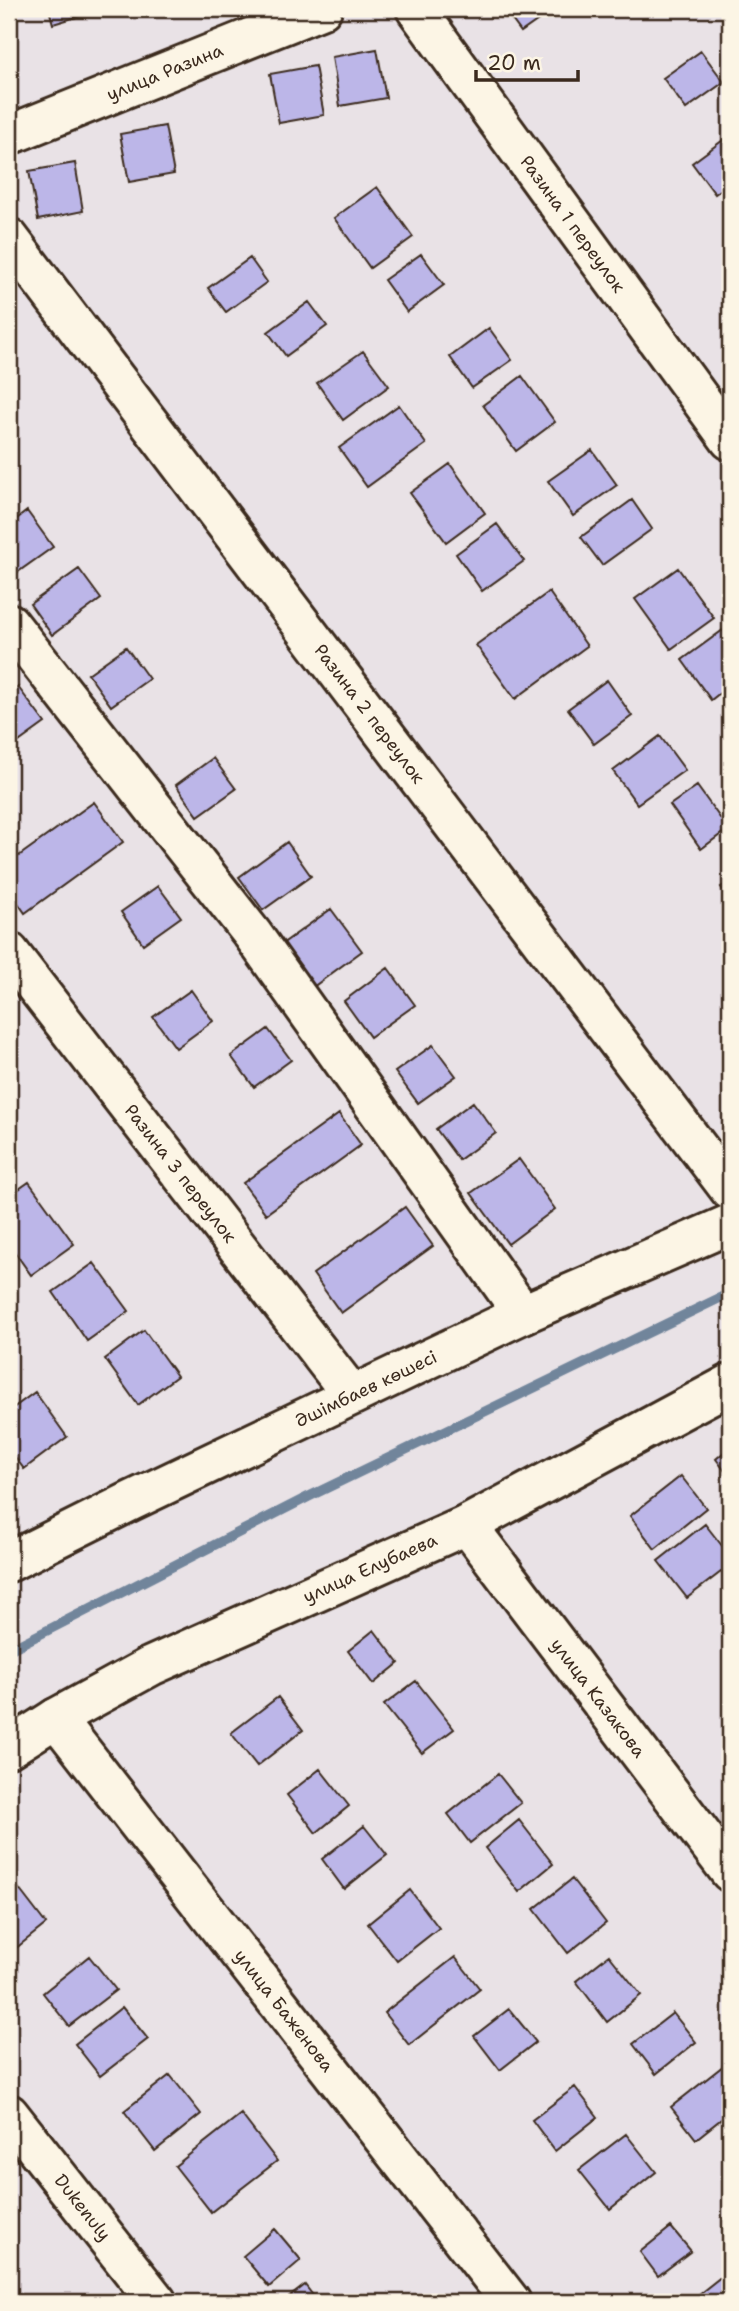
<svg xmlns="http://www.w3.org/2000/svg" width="739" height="2311" font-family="'Shantell Sans',sans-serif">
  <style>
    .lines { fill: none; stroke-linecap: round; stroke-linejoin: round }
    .stream { stroke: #71859b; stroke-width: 10 }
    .building { fill: #bcb6e8; stroke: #3b2a1e; stroke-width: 2 }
    .minor-casing { stroke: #3b2a1e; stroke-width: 44 }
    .minor { stroke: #fcf5e5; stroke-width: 38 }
    .labels { text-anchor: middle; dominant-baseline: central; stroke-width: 5; stroke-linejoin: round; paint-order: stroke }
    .street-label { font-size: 18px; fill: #3b2a1e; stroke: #fcf5e5 }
  </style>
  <rect width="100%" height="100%" fill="#e9e2e6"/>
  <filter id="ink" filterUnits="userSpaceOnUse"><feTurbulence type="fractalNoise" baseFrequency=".0143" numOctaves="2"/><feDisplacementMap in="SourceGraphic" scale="14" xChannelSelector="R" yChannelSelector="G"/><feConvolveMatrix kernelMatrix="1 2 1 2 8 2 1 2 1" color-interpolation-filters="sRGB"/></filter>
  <g filter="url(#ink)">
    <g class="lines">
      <path class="stream" d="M9,1650L308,1497L730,1293"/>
    </g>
    <path class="building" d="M49,9H97V11L53,24Z
      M504,9H554L521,32Z
      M377,49L386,98L340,106L332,57Z
      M701,51L724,82L686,109L663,78Z
      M315,66L324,115L279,123L270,74Z
      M165,126L174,174L129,182L120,134Z
      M730,135V183L715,194L692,163Z
      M75,163L83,211L38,220L29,171Z
      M377,187L413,237L370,268L334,218Z
      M421,254L444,285L407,312L384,280Z
      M250,258L267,282L226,312L208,288Z
      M309,302L327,326L286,356L268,332Z
      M489,328L512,360L472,388L450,357Z
      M363,351L389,386L343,420L317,383Z
      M522,376L555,422L516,451L483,405Z
      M399,405L426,444L367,487L339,448Z
      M592,450L617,485L573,516L548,481Z
      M450,464L485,513L446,542L410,493Z
      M632,500L652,529L602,565L581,537Z
      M27,511L53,547L15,574L9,566V525Z
      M497,524L524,561L482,591L456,554Z
      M678,568L714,618L671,649L635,599Z
      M79,569L101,599L52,635L30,604Z
      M549,592L587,646L515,699L476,645Z
      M723,630L730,640V685L711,700L682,660Z
      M126,647L149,679L111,706L88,674Z
      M607,680L632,716L594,744L568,709Z
      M18,687L45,723L9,749V694Z
      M660,736L685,770L637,804L613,771Z
      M213,758L236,789L198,816L176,785Z
      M697,786L728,829L701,849L670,805Z
      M94,802L123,842L25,913L9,890V863Z
      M287,842L311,876L263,910L239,877Z
      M730,881V901L721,887Z
      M158,886L181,917L143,944L121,912Z
      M331,909L362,951L313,987L282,944Z
      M388,968L415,1005L370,1037L344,1001Z
      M191,990L213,1021L176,1048L153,1017Z
      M268,1029L291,1060L254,1087L231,1056Z
      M433,1045L456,1076L418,1103L395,1072Z
      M473,1102L496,1133L459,1160L436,1129Z
      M339,1114L361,1145L266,1214L243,1183Z
      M519,1159L555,1209L508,1244L471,1193Z
      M29,1182L74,1244L31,1275L9,1244V1196Z
      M405,1207L433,1246L341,1313L313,1274Z
      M94,1263L129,1311L87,1341L53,1292Z
      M144,1330L177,1376L138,1405L105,1359Z
      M35,1392L67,1437L24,1469L9,1449V1411Z
      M730,1447V1478L716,1459Z
      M681,1476L706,1508L655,1549L630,1516Z
      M705,1524L730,1556V1565L687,1598L658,1561Z
      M374,1630L399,1663L373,1684L348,1651Z
      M416,1681L454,1729L422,1753L384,1705Z
      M278,1697L303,1730L257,1766L231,1733Z
      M320,1769L349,1806L316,1833L287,1795Z
      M498,1774L521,1803L470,1843L448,1814Z
      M519,1820L553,1864L519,1892L485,1848Z
      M364,1826L387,1855L344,1889L322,1859Z
      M572,1879L606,1923L568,1953L534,1909Z
      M16,1885L46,1924L10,1953L9,1890Z
      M410,1890L439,1928L397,1961L368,1924Z
      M609,1955L641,1995L607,2022L576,1981Z
      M89,1956L116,1990L69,2026L43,1993Z
      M455,1957L480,1989L409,2045L384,2013Z
      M122,2007L148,2039L100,2076L75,2044Z
      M509,2009L536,2042L500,2070L474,2036Z
      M673,2013L696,2042L656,2074L633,2044Z
      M723,2066L730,2075V2112L696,2139L671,2107Z
      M170,2075L201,2114L155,2151L124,2111Z
      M575,2087L598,2117L555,2151L532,2120Z
      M241,2114L277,2161L211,2212L175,2166Z
      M626,2134L656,2172L610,2209L579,2170Z
      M671,2227L691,2251L658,2276L640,2252Z
      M275,2229L301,2260L269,2287L243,2256Z
      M722,2276L730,2287V2302H689Z
      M305,2285L318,2302H283Z"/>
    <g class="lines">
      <defs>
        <g id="minor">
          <path id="s1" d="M416,9L730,440"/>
          <path id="s2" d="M9,135L322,9"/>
          <path id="s3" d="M9,238L730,1190"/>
          <path d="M9,623L253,935L523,1314"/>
          <path id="s4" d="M9,952L352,1395"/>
          <path id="s5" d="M467,1525L730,1872"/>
          <path id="s6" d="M9,1562L131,1501L523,1314L730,1224"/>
          <path id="s7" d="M56,1718L511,2302"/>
          <path id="s8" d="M9,1748L56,1718L151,1666L467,1525L730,1384"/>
          <path id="s9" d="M9,2114L157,2302"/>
        </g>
      </defs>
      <use href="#minor" class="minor-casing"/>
      <use href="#minor" class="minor"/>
    </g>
  </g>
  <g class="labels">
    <g class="street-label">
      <text stroke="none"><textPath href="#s2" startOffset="168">улица Разина</textPath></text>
      <text stroke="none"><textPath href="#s1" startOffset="266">Разина 1 переулок</textPath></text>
      <text stroke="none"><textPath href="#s3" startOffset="597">Разина 2 переулок</textPath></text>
      <text stroke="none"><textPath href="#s4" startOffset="280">Разина 3 переулок</textPath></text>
      <text stroke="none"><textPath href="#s6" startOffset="397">Әшімбаев көшесі</textPath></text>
      <text stroke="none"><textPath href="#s8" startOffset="404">улица Елубаева</textPath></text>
      <text stroke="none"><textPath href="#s5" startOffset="217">улица Казакова</textPath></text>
      <text stroke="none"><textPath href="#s7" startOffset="371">улица Баженова</textPath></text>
      <text stroke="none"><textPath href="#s9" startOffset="119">Dukenuly</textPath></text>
    </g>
  </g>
  <rect width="739" height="2311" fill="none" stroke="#fcf5e5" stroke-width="35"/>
  <rect x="18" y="18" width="704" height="2276" fill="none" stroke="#3b2a1e" stroke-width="2.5" filter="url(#ink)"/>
  <path d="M476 70v10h102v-10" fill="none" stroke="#3b2a1e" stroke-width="3.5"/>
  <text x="487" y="70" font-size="21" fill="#3b2a1e" stroke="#fcf5e5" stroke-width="5" paint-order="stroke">20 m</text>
</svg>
